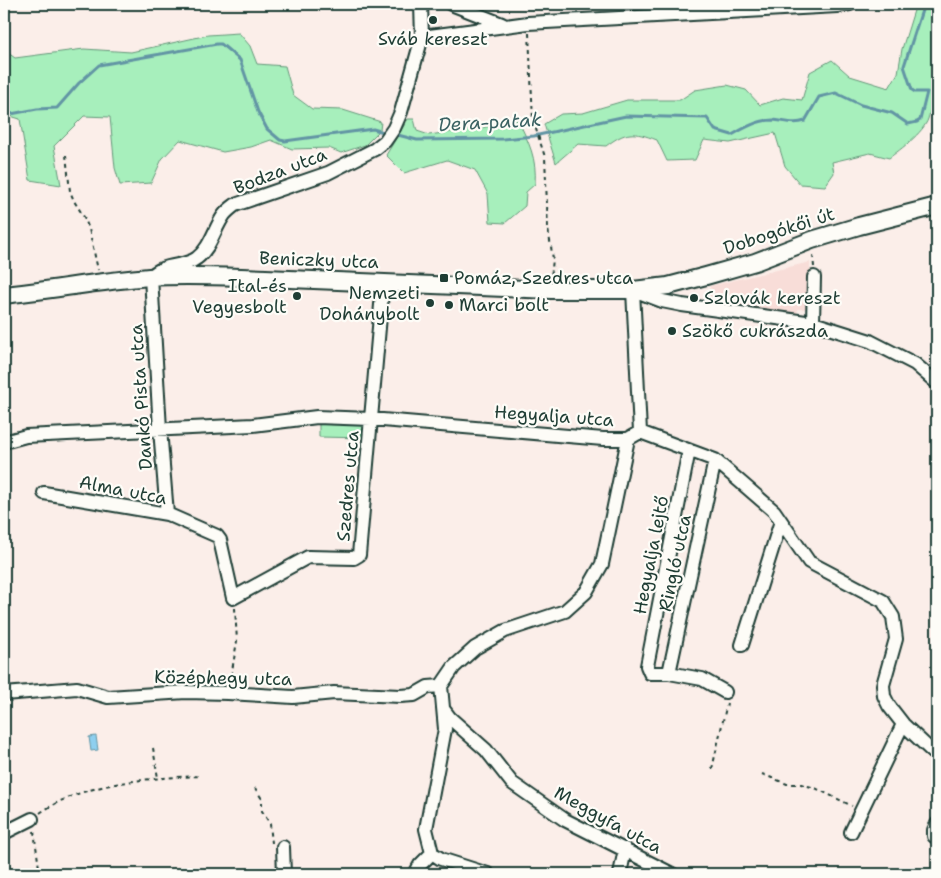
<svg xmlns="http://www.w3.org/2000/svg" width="941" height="878" font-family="'Shantell Sans',sans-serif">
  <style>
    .built { fill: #f8ddd8 }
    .green { fill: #a7efbc; stroke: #639678 }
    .water { fill: #8ecfef; stroke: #6295a4 }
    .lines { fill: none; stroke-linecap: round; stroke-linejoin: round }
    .stream { stroke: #6295a4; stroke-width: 3 }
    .minor-casing { stroke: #1f3d34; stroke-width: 16 }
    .major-casing { stroke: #1f3d34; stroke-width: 20 }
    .path { stroke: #1f3d34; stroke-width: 2; stroke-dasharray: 4 4; stroke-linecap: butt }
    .minor { stroke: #fdfcf7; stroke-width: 12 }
    .major { stroke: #fdfcf7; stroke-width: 16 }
    .poi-dot { fill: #1f3d34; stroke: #fdfcf7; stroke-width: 2 }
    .labels { text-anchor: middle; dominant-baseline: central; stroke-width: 4.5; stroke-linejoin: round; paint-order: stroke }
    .poi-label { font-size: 18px; fill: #1f3d34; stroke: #fdfcf7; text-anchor: start }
    .street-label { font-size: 18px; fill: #1f3d34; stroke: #fdfcf7 }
    .water-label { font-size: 19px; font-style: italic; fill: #3b6263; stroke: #fdfcf7 }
  </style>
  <rect width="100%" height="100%" fill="#fbeee9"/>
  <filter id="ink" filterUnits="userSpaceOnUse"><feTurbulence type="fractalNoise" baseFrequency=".02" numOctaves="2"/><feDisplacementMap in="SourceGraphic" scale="10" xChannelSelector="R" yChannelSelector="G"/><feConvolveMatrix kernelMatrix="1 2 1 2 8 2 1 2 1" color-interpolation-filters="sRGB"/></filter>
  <g filter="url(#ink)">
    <path class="built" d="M810,262V294H807L806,309H798L797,314L709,306L710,286Z"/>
    <path class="green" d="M916,4H937V93C932,101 931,109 928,119C923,133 901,149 889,158L870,153L832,162L834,173L825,186L800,184L785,166L775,133L730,143L704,140L695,160L667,161L657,140C633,131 626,131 606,146L578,144L556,163L544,124L561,114L583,113L627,100H680L695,90L727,85L746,90L760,105L783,98L802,100L810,72L832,60L850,76L889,88L898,73L902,49Z
      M239,33L250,46L257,64L285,66L293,95L312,109L343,110L381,122L380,130L365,145L341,153L329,148L292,149L271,140L251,147L223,152L180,140L162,159L151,183L120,185L115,168L110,117L84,116L54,146L61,185L30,180L20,119L4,114V50L15,58L84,49L131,52L208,35Z
      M408,119H414L417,131L429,135L485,127L518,120C529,143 537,158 535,184L526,192L525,206L505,223L490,222L488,194L475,170L447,160L404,173L386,155Z
      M319,420L368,421L366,438L319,437Z"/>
    <path class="water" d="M96,736L98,750L91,751L89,737Z"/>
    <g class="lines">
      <path class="stream" d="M4,109L11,114L37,109L57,108L79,83L99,65L217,44H221L240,60L258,112L267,129L280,140L285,141L373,129L387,133
        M394,134L417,140L503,139L534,136L626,116L707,118L715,130L732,135C744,128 758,120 773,120C785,121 794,125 805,121L819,97L836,93L861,105L892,113L908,124L917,122L920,120L927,92H915L912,90L904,66L924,4"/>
      <defs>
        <path id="minor" d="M451,4L502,24
          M422,37L528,23L837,6L850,4
          M813,323L814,277
          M640,432L633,290L662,301L682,305L813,323L870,341L915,364L937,383
          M4,442L26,436L253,425L317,417L371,419L603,439H628L640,432L715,460L774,511L809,562L883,601L893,617L896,639L883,685L884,696L889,706L903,724L937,756
          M689,450L647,666L650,673H669L702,679L725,692
          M44,493L167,514L217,536L220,540L233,598L308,557L354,558L359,555L383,282
          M167,514L160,429L151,277C163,262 185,268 197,258C211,247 214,229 224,215C227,211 231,208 235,205L328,173L375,149L385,141L394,128L401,112L422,37L421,4
          M742,645L781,521
          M669,673L715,460
          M4,694L77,688L108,697L186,692L228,693L293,697L334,693L400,696L414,695L428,687L441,686
          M444,710L450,718L486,750L512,783L565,820L672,874
          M937,824L934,830V836L937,838
          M4,826L8,831L32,819
          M851,832L903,724
          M283,847L284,874
          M415,874L420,865L432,853
          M488,874L441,859L432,853L426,829L445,729L441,686L454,667L475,648L505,631L565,611L586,592L602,564L628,439
          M620,874L625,849"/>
        <path id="major" d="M4,295C52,290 100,281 149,277C180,275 211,276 241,277L551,290H633L668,286L706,276L755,262L812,240L859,226L937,206"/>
      </defs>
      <use href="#minor" class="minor-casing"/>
      <use href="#major" class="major-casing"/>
      <path class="path" d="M529,33L533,120L545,157L548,229L553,259L551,278
        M66,155L70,191L74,201L84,217L89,229L98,270
        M813,255L814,267
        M230,683L237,641L235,608
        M153,748L158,778
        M712,769L727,703
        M762,774L787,784H801L815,788L852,806
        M255,788L262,799V811L270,824L272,843
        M40,813C84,782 149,778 201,776
        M34,831L39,868"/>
      <use href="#minor" class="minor"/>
      <use href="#major" class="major"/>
    </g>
  </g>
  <g class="poi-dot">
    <circle cx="433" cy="20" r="5"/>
    <rect x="439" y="273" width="10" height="10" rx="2.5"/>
    <circle cx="297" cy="296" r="5"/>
    <circle cx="694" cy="298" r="5"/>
    <circle cx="430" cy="303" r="5"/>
    <circle cx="449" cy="305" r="5"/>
    <circle cx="672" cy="331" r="5"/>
  </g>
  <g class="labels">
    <g class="poi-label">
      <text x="433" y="39" text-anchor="middle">Sváb kereszt</text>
      <text x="454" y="278">Pomáz, Szedres utca</text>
      <text x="287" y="286" text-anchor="end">Ital-és<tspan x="287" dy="21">Vegyesbolt</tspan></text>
      <text x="420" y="293" text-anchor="end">Nemzeti<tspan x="420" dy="21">Dohánybolt</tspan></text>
      <text x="704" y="298">Szlovák kereszt</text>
      <text x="459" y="305">Marci bolt</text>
      <text x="682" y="331">Szökő cukrászda</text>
    </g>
    <g class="street-label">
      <text transform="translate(280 171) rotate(-21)">Bodza utca</text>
      <text transform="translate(779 231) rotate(-18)">Dobogókői út</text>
      <text transform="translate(319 260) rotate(2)">Beniczky utca</text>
      <text transform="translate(141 397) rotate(-94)">Dankó Pista utca</text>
      <text transform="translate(554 416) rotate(4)">Hegyalja utca</text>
      <text transform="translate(348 486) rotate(-85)">Szedres utca</text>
      <text transform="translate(123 490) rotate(11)">Alma utca</text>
      <text transform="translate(651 555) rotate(-79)">Hegyalja lejtő</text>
      <text transform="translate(675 563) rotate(-78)">Ringló utca</text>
      <text transform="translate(223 678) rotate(1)">Középhegy utca</text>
      <text transform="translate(608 820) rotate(29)">Meggyfa utca</text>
    </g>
    <g class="water-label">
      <text transform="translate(490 122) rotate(-3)">Dera-patak</text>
    </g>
  </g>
  <rect width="941" height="878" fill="none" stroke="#fdfcf7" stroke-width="20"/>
  <rect x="10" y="10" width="921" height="858" fill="none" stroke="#1f3d34" stroke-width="2" filter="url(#ink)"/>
</svg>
